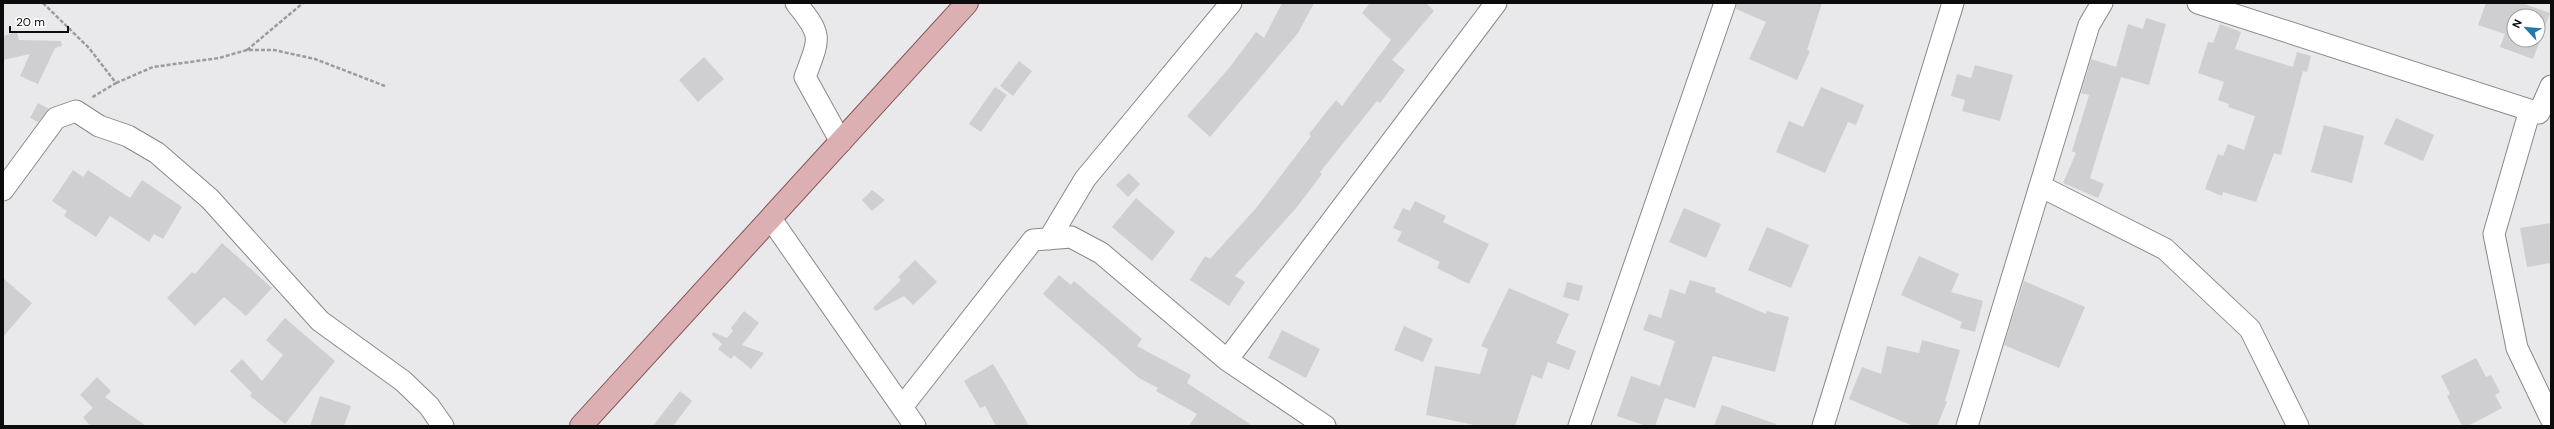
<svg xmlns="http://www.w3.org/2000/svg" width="2554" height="429" font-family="'DM Sans',sans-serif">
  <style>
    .building { fill: #cfced1; fill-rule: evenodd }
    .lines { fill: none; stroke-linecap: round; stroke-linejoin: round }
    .minor-casing { stroke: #89888b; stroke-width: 23 }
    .major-casing { stroke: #845457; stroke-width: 24 }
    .path { stroke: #9c9b9d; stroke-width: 2.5; stroke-dasharray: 4 2; stroke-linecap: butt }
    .minor { stroke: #fff; stroke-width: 21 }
    .major { stroke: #dcb0b2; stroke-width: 22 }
  </style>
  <rect width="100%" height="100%" fill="#e9e8eb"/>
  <path class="building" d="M1282,3H1314L1298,33L1210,137L1187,116L1230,67L1256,32L1264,38Z
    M1370,3H1426L1434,11L1392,60L1405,70L1380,103L1377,101L1320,172L1322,174L1297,207L1235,276L1245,282L1229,306L1190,280L1205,256L1210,259L1257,207L1311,136L1309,134L1336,100L1342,106L1391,40L1362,13Z
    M1737,3H1822L1807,50L1810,51L1797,80L1749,59L1766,22L1736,9Z
    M2486,3H2522L2550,13L2533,59L2500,47L2505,34L2478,25ZM2514,16H2538V40H2514Z
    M2146,18L2166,24L2149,85L2121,77L2090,178L2104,184L2098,198L2063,183L2076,153L2072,151L2089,95L2081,93L2091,59L2116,67L2128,24L2143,29Z
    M2220,24L2241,32L2235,49L2293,67L2297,52L2311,56L2307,72L2303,71L2281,155L2274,153L2256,202L2223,192L2222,196L2205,189L2218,154L2223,156L2228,144L2244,150L2255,116L2228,107L2229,104L2218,100L2224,82L2198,73L2208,42L2213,43Z
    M17,32L19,40L61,41L62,46L55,48L38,84L20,76L30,54L3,60V36Z
    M704,57L724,79L698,102L679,80Z
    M1019,61L1032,71L1013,96L1000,86Z
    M1975,65L2013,75L2000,121L1962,111L1965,100L1951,96L1957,74L1971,78Z
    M995,87L1007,95L981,132L969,124Z
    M1821,87L1864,105L1856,125L1848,122L1825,173L1776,152L1789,121L1803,127Z
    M38,103L49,109L38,122L30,118Z
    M2396,118L2434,135L2423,161L2384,144Z
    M2324,125L2364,136L2352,183L2311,172Z
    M73,170L83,177L88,170L130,198L142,180L182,207L163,239L154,234L149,242L110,216L96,237L64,216L67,211L52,201Z
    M1129,173L1140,184L1128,197L1116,185Z
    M872,190L885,200L872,211L862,200Z
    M1136,198L1175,232L1152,261L1112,227Z
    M1415,201L1446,216L1443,222L1489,244L1469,284L1437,268L1440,262L1397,241L1402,232L1393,228L1403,208L1410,211Z
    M1684,208L1721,224L1706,258L1669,242Z
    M2551,223V263L2527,267L2520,228Z
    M1767,227L1809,245L1791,288L1748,270Z
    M222,243L272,288L246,316L224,297L195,326L167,298L192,272L195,274Z
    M1919,256L1959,274L1951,292L1983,301L1975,332L1960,328L1962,322L1901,295Z
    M915,260L937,282L913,305L904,296L876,311L873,308L901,280L898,277Z
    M1059,275L1071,285L1074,281L1142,339L1137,346L1191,375L1187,383L1253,426H1189L1197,414L1156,391L1158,388L1139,378L1043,294Z
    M3,278L32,303L3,337Z
    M1690,280L1716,288L1715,292L1766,314L1767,311L1789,317L1775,372L1713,356L1695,408L1665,398L1655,426H1646L1617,416L1631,376L1660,386L1675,341L1643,330L1649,314L1661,318L1670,289L1685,294Z
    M2024,281L2085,307L2059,368L2004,345Z
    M1567,282L1583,286L1579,301L1563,297Z
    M1509,288L1569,314L1556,343L1576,351L1569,370L1548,362L1542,379L1532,375L1515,426H1479L1426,415L1435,366L1480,374L1488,349L1481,346Z
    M744,311L759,323L742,345L764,353L751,369L734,355L731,359L718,349L722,344L712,335L713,332L727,338L733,331L731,328Z
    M285,318L335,361L285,424L250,396L252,393L230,371L242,359L262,381L283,355L266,340Z
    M1404,326L1433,339L1423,362L1394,350Z
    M1282,330L1320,349L1306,378L1268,358Z
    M1922,340L1960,350L1945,401L1947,402L1937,426H1913L1849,399L1862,367L1881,374L1887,346L1919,353Z
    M2476,358L2486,377L2491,375L2500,392L2495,395L2502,408L2468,426H2462L2447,396L2450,394L2441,376Z
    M993,364L1004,382L1029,426H996L985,406L980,408L964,381Z
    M97,377L111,391L105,397L146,426H90L83,417L93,408L80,395Z
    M680,391L692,401L673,426H653Z
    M320,396L351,406L344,426H310Z
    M1722,405L1776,424V426H1714Z"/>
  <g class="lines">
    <defs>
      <path id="minor" d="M796,3C823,36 820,37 805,77L841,142
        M2198,3L2539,113L2551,86
        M2530,110L2494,234L2517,348L2551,419
        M2040,186L2165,249L2250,329L2298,426
        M3,190L56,118L76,111L99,126L128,136L157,153L210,199L320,321L403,381L429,406L443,426
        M771,219L915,426
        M1049,239L1085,179L1231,3
        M1227,360L1496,3
        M902,407L1033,240L1071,237L1101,253L1227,360L1325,426
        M1579,426L1725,3
        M1823,426L1953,3
        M1967,426L2089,25L2102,3"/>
      <path id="major" d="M581,426L967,3"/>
    </defs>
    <use href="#minor" class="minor-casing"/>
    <use href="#major" class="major-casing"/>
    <path class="path" d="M43,3L89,48L116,83L91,98
      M247,50L303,3
      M116,83L153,67L219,58L247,50H274L315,59L385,86"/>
    <use href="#minor" class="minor"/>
    <use href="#major" class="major"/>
  </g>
  <rect width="2554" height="429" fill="none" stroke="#0d0c0d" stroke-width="8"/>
  <g transform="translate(2526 28) rotate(296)"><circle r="19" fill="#ffffff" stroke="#9e9e9e"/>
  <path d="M0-3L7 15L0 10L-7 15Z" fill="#2379a9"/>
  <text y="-6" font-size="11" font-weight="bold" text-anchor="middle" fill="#0d0c0d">N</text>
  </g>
  <path d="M10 26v6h58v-6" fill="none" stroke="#0d0c0d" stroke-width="2"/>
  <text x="16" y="26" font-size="12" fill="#0d0c0d" stroke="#ffffff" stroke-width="3" paint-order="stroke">20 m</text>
</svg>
